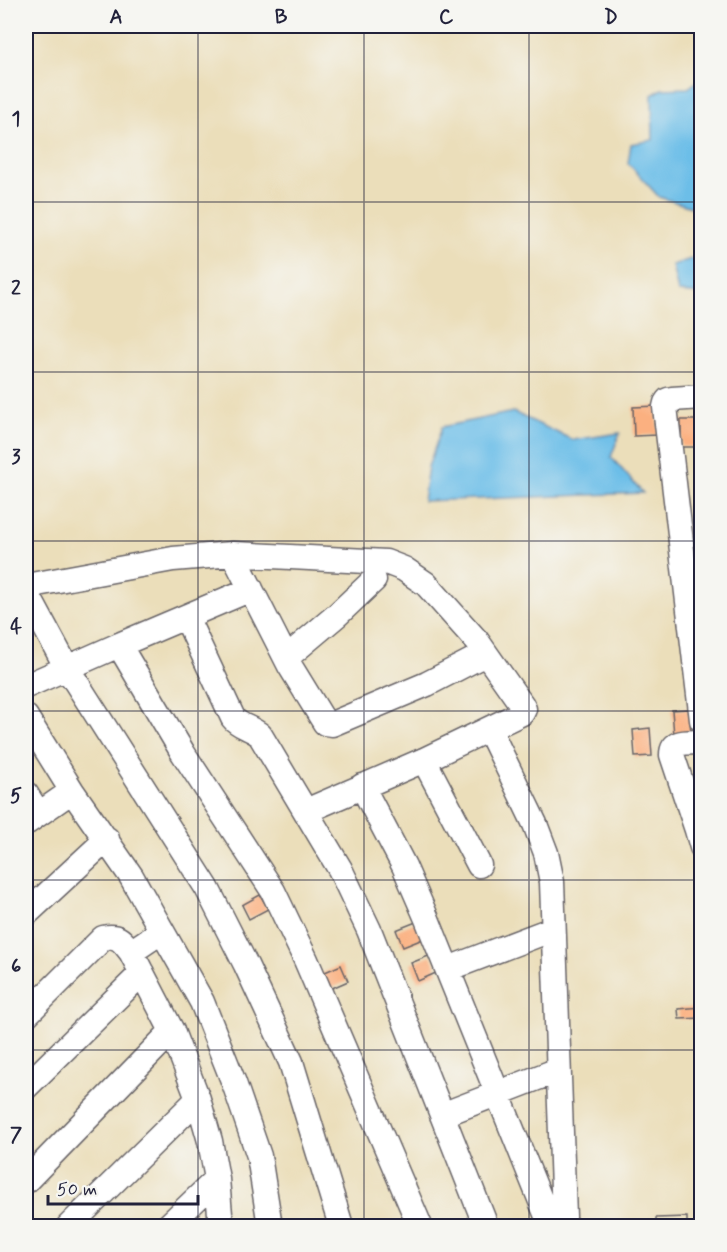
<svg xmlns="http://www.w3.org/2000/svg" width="727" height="1252" font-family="Mynerve,sans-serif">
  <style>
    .water { fill: #6cbee8; stroke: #477092; stroke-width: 1.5 }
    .building { fill: #fbb080 }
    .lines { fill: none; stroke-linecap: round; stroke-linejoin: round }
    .minor-casing { stroke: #686467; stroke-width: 27 }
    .minor { stroke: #fff; stroke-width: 24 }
    .grid { fill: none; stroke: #22223b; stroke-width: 1.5; stroke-opacity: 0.55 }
    .neatline { fill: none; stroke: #22223b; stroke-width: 2 }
    .grid-label { font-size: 20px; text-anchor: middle; font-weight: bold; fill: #22223b }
  </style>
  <rect width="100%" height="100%" fill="#f6f6f2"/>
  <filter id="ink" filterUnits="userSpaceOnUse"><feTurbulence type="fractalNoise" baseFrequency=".0167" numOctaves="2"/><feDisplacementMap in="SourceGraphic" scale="12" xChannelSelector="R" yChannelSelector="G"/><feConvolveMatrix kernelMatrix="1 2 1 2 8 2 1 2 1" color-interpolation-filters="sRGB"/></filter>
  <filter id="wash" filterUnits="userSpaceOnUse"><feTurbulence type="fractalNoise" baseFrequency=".008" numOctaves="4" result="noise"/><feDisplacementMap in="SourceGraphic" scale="24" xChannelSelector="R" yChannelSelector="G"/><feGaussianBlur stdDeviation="1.35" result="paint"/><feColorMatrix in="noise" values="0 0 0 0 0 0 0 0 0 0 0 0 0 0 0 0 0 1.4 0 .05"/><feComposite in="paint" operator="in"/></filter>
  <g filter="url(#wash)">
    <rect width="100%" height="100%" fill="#ebdeba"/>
    <path class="water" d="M701,79V210L659,197L628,163L631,144L653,140L652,95L662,89L688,88Z
      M701,256V294L678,292L672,265Z
      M513,412L573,440L620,433L611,457L643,493L423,501L428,467L442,427Z"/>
    <g id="blocks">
      <path class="building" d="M657,406L658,435L634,436L633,407Z
        M681,420H702V447H681Z
        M689,709L691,734L674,735L672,710Z
        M650,728L652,756L635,757L633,730Z
        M260,895L268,909L249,919L242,905Z
        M416,922L423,939L403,947L396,930Z
        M431,955L438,972L418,981L411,963Z
        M341,965L348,981L323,992L316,976Z
        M702,1007V1018L679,1019L678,1009Z
        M687,1217V1226H656V1218Z"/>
    </g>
  </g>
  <g filter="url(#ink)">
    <use href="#blocks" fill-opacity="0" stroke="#686467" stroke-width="1.5"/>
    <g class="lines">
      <defs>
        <path id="minor" d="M702,397L672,399L668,400L666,403L665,407L702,720
          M233,554L290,666L325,723L332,724L427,684L485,654
          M26,586L173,559L233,554L386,562L404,569L426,584L477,641L522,705L524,709L522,713L424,760L306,811
          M32,603L67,668L207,888L246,965L291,1062L341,1226
          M186,617L233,718C239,726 252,728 260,735L340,869L369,930L486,1226
          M119,645L251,589
          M286,658L337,615L374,580
          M26,686L119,645L183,753L273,891L306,960L420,1226
          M26,717L72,791L131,876L202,1002L234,1083L259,1156L270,1226
          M489,729L535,824L546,853L552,882L564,1217L563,1221L555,1226
          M702,742C689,743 672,739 672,755L697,830L702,847
          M424,760L479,865
          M362,786L404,866L427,919L551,1226
          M26,794L38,813
          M26,823L72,791
          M26,914L107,839
          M162,931L131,952L172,1031L198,1099L210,1141L217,1179L221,1226
          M448,969L553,929
          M26,1015L103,938C119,934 122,941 131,952
          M26,1087L142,973
          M442,1115L558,1070
          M26,1181L172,1031
          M69,1226L198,1099
          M168,1226L217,1179"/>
      </defs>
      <use href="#minor" class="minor-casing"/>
      <use href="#minor" class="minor"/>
    </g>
  </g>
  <path class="grid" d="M198,26V1226M364,26V1226M529,26V1226M26,202H702M26,372H702M26,541H702M26,711H702M26,880H702M26,1050H702"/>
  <rect width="727" height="1252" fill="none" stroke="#f6f6f2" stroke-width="66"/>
  <path d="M48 1195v9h150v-9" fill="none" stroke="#22223b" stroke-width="3"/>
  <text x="57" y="1195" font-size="18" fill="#22223b" stroke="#f6f6f2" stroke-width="4.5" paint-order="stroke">50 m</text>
  <rect x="33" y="33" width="661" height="1186" class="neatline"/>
  <g class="grid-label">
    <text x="116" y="23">A</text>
    <text x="281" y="23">B</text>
    <text x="446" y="23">C</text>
    <text x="611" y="23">D</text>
    <text x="16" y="125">1</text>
    <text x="16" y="294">2</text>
    <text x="16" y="463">3</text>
    <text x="16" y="633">4</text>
    <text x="16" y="802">5</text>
    <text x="16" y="972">6</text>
    <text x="16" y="1141">7</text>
  </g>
</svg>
